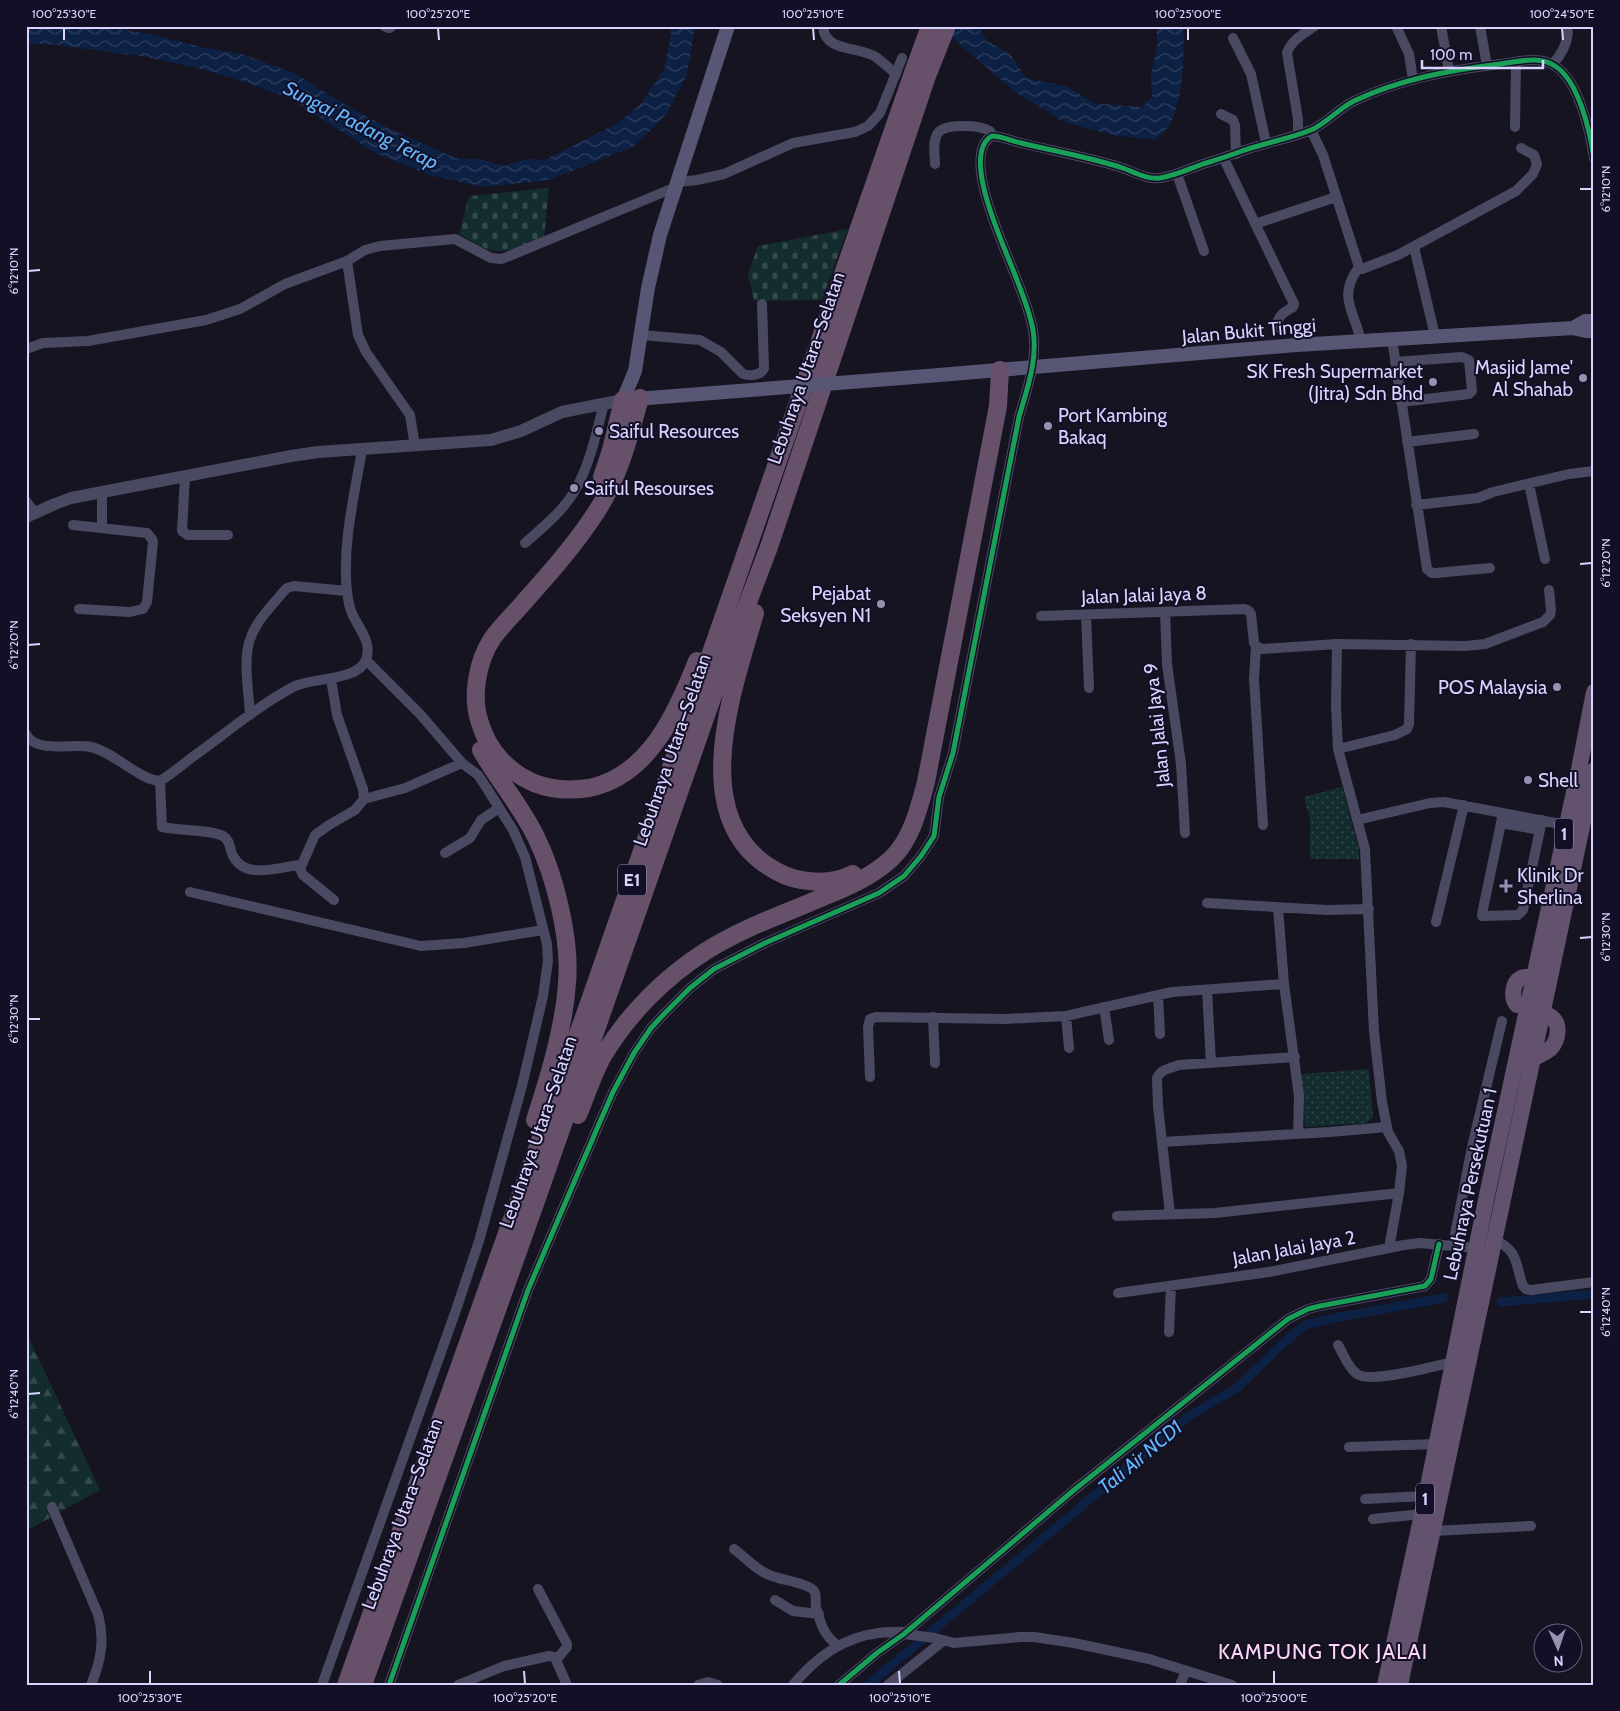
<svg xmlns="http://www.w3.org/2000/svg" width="1620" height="1711" font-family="Cabin,sans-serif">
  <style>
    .forest { fill: url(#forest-firs) }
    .cemetery { fill: url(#cemetery-stones) }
    .park { fill: url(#park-dots) }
    .water { fill: url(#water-waves) }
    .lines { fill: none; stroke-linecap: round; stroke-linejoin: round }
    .canal { stroke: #0d2144; stroke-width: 9 }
    .minor { stroke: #4a4962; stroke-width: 10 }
    .tertiary { stroke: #4a4962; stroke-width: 12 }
    .secondary { stroke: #575674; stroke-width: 14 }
    .trunk { stroke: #62526e; stroke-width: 16 }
    .motorway { stroke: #67516a; stroke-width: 18 }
    .secondary-bridge { stroke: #575674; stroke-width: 14 }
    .cycleway-casing { stroke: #130f26; stroke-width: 8 }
    .cycleway { stroke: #1a9f57; stroke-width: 5 }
    .ticks { fill: none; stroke: #d9d4ff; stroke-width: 2 }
    .poi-dot { fill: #9591b1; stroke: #130f26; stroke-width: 2 }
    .labels { text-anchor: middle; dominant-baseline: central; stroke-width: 4; stroke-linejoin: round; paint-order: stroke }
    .shield { fill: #130f26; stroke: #9e99be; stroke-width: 1 }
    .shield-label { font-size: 18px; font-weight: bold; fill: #d9d4ff }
    .street-label { font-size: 19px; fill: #d9d4ff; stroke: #130f26 }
    .poi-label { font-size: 19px; fill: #d9d4ff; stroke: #130f26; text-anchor: start }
    .water-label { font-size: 20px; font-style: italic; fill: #62b6ff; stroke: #130f26 }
    .quarter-label { font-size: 21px; letter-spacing: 1px; fill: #ffd6f0; stroke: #130f26 }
    .neatline { fill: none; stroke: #d9d4ff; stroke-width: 2 }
    .ticks-label { font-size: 12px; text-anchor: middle; fill: #d9d4ff }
  </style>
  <defs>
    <pattern id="forest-firs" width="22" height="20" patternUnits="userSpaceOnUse" patternTransform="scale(1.25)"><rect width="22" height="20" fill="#132c2d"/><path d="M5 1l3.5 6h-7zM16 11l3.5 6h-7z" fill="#354a4c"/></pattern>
    <pattern id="cemetery-stones" width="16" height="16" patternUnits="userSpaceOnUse" patternTransform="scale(1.25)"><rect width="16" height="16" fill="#132c2d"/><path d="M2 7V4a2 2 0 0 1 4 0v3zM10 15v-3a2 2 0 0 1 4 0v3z" fill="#354a4c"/></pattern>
    <pattern id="park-dots" width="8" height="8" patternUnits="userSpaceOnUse" patternTransform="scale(1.25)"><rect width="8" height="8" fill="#132c2d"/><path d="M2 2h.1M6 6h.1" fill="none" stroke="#354a4c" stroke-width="1.8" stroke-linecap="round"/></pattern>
    <pattern id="water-waves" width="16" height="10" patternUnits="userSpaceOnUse" patternTransform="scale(1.25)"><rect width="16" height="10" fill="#0d2144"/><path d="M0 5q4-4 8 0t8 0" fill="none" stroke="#304060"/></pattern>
  </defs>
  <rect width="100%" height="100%" fill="#161421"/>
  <path class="forest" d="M26,1332L100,1490L26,1531Z"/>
  <path class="cemetery" d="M549,188L544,237C527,244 510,255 491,250C480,247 469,239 459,234L469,196Z
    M848,229L822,300L754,301L748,274L758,246Z"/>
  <path class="park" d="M1342,787L1359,850V859H1310V819L1304,797Z
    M1369,1069L1373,1116L1367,1123L1305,1127L1301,1074Z"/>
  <path class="water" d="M26,26H97L150,34L201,47L242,54L294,73L354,110L388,128L455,158L483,160L504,166L526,159L545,160L618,123L642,103L665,67L672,26H695L687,75L665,116L633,147L549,180L483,187L429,175L375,153L289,98L239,80L197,68L147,57L57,45L26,43Z
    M943,26H977L987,41L1009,53L1026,78L1069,87L1093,103L1142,107L1152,97L1151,73L1158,44L1156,26H1183C1185,52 1183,105 1168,127C1165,132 1159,136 1154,140L1112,135L1064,122L1015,92L949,35Z"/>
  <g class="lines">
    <path class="canal" d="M1501,1302L1594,1294
      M868,1685L1188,1417L1238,1387L1282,1344L1305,1325L1339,1317L1444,1298"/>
    <path class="minor" d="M384,26L389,28L392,26
      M823,26C824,52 857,46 874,56C882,61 889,68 896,74
      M1396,26L1409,54L1413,80
      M1441,26L1449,71
      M1480,26L1487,66
      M1233,38L1251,74L1266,143
      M1553,64C1562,54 1567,45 1568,32
      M1221,114L1233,120L1235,125L1236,154
      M1515,127L1516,62
      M1311,130L1323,155L1359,267L1362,269L1398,255L1516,191L1533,174L1537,164L1534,155L1521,148
      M1298,135V119L1287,53C1291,40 1305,33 1315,26
      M1224,159L1294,304L1293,307C1282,313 1278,316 1276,328
      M935,164C935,155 932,141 938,133C945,123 980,125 990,131L992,136
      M1177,174L1204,251
      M678,182L697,180L724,174L793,143L855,132L868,126L880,113L902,58
      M1255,224L1336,197
      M1414,247L1435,336
      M347,261L358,335L366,352L410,415L415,446
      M1359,267C1337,297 1354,310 1361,341
      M641,335L700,340L721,352L743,374C750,376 761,376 764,368L762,304
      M1392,339L1427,569L1432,573H1436L1490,568
      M26,349L43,343L88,341L206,320L240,309L285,284L347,261L365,250L380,246L455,239L491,258L502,259L676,187
      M1395,362L1462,357L1469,360L1472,391L1469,394L1401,402
      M1407,442L1474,434
      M185,476L182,531L188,535H228
      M1529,484L1545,559
      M26,501L35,513
      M1416,505L1478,498L1493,492L1569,474L1594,471
      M73,525L147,533L152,539L153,542L147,602L143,609L130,612L79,609
      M102,528V492
      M525,543C542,528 562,512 574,492C589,468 597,431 604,403
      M1165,612L1167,664L1181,764L1185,833
      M1086,615L1089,688
      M1041,616L1245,609L1249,611L1251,614L1254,643L1256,646L1262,649L1337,644L1465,646L1485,644L1543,622L1550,615L1551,610L1549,590
      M1337,644L1336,706L1338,749L1365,849L1374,1032L1382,1102L1388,1132L1399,1151L1402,1166L1399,1193L1389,1248
      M1256,646L1254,679L1263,825
      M331,679L337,715L363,789L364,799L355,810L329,825L315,835L300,869L303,875L334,900
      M250,715C249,693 242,657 251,637C257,620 272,606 283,592L287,588L294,586L347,591
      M26,734C35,754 72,743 91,747C114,752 139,780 160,781
      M1338,749L1395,735L1407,729L1409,724L1411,644
      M160,781C172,774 183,764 194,756C226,733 258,706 293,687C311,677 357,682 366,660C373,641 357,627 351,611C349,605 348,599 347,592C342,545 354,497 362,450
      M160,781L162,827C180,831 209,829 223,836C231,841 229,848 233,856C246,881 281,866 301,865
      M364,799L405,788L462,763
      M1502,817L1501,823L1540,830
      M1357,820L1430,803L1444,802L1566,825
      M1501,823L1483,909L1482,916H1484L1518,915L1523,910L1542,820
      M445,853L470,838L481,820L499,808
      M190,892L421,946L464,943L543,930
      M1207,903L1327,910L1369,909
      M1278,908L1284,984L1299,1096L1298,1134
      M1436,922L1464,805
      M1207,990L1211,1063
      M1158,995L1160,1034
      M1104,1007L1109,1040
      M1066,1016L1069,1048
      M933,1017L935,1063
      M870,1077L868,1027L870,1019L876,1017L1005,1019L1066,1016L1172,992L1284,984
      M1162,1142L1330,1132L1387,1127
      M1170,1214L1158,1106L1157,1078C1161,1069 1171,1068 1179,1065L1295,1057
      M1117,1216L1215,1213L1399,1193
      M1495,1240C1519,1251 1515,1264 1523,1286L1526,1289L1531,1290L1594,1282
      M1453,1245L1472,1147L1502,1021
      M1118,1293L1269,1272L1404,1245L1420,1243L1476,1248
      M1169,1332L1171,1286
      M1338,1345C1343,1353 1348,1368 1357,1374C1371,1384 1434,1366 1453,1362
      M1349,1447L1436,1444
      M1365,1499L1426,1496
      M52,1507L98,1614C105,1639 101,1661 91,1685
      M1373,1519L1422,1514
      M1433,1531L1531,1526
      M734,1549C746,1558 759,1573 775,1577C783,1580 810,1584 814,1591C817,1595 815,1602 816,1607C821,1625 823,1634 838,1646
      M538,1589L567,1644V1647L556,1660
      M775,1600L793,1611L819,1614
      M904,1634L935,1638L954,1643L1020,1637H1034L1074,1643L1149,1659L1232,1685
      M322,1685L455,1313L479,1241L522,1086L543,996L548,961L547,944L525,857L513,830L486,787L478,775L462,763L420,714L366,660
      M389,1685L528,1290L599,1124L613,1092L634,1053L651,1028L665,1013L690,988L714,969L765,943L879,893L904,876L921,856L934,836L939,797L953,753L1019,417C1027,389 1038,360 1033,330C1030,312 1022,293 1015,275C1006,250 959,154 992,136C1002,136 1011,141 1021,143C1054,151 1087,157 1120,167C1132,171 1147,180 1160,178C1174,176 1189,169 1203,164C1216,160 1229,156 1242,151C1264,143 1289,139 1311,130C1327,123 1338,109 1354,101C1400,79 1451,70 1500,64C1518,62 1539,55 1555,66C1579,81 1590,132 1594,158
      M458,1685L504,1666L549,1656L554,1657L556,1660L567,1685
      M698,1685L708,1682L718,1685
      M793,1685C824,1648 858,1629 906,1632
      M839,1685L877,1653L904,1634L1074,1490L1288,1319L1308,1309L1320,1306L1425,1286L1431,1279L1439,1244
      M888,1685L943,1641
      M1180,1685L1186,1671"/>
    <path class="tertiary" d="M26,517L55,504L71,498L291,456L318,452L491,440L521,431L562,412L623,400"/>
    <path class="secondary" d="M1573,328L1585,321H1594
      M927,376L1297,345L1573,328L1586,331H1594
      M700,394L623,400L635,371L648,288L660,235L728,26"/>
    <path class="trunk" d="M1534,977C1530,977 1525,976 1521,978C1512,982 1511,999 1517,1005H1539
      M1532,1013C1537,1013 1543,1012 1548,1015C1562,1021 1559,1040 1550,1049C1545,1053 1538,1056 1532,1059
      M1385,1685L1426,1496L1487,1195L1579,769L1594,692
      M1400,1685L1594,770"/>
    <path class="motorway" d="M640,398C629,438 618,480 595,514C574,546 549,574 524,602C514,614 501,626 492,639C477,662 471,697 480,723C488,750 508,772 534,783C552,790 570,791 589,788C649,776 677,712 697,661
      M602,477L611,450L623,400
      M755,613C733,690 684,821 776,871C797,883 830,886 853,874
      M481,750C498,780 521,806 536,837C555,876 571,939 567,983C564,1028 549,1077 535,1120
      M578,1115C586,1096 593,1074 603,1056C628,1014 665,977 706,951C742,928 784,914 823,897C848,887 873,876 892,858C912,838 919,808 926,782L998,406L1000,370
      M346,1685L589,1003L913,73L930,26
      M363,1685L536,1201L717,684L769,547L927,76L947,26"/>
    <path class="secondary-bridge" d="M700,394L927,376"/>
    <defs>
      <path id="cycleway" d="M389,1685L528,1290L599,1124L613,1092L634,1053L651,1028L665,1013L690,988L714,969L765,943L879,893L904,876L921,856L934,836L939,797L953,753L1019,417C1027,389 1038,360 1033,330C1030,312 1022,293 1015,275C1006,250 959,154 992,136C1002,136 1011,141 1021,143C1054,151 1087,157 1120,167C1132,171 1147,180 1160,178C1174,176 1189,169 1203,164C1216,160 1229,156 1242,151C1264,143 1289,139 1311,130C1327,123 1338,109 1354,101C1400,79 1451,70 1500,64C1518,62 1539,55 1555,66C1579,81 1590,132 1594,158
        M839,1685L877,1653L904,1634L1074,1490L1288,1319L1308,1309L1320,1306L1425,1286L1431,1279L1439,1244"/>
    </defs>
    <use href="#cycleway" class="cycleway-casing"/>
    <use href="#cycleway" class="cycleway"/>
  </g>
  <path class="ticks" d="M64,28V40M438,28L439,40M813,28L814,40M1188,28V40M1562,28L1563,40M1580,189H1592M28,271L40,270M1580,564L1592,563M28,645L40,644M1580,938L1592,937M28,1019H40M1580,1312H1592M28,1394L40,1393M150,1671V1684M524,1671L525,1684M899,1671L900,1684M1274,1671V1684"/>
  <g class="poi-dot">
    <circle cx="1583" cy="378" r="5"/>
    <circle cx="1433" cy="382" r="5"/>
    <circle cx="1048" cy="426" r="5"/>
    <circle cx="599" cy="431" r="5"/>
    <circle cx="574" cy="488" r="5"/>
    <circle cx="881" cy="604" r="5"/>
    <circle cx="1557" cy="687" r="5"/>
    <circle cx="1528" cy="780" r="5"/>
    <path d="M1503.5 878.5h5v5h5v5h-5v5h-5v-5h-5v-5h5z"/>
  </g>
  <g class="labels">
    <g class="shield">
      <rect x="1555" y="818.5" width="18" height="31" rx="4"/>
      <rect x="618" y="864.5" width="28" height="31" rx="4"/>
      <rect x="1416" y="1483.5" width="18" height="31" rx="4"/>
    </g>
    <g class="shield-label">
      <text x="1564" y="834">1</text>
      <text x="632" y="880">E1</text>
      <text x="1425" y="1499">1</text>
    </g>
    <g class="street-label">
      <text transform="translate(1249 331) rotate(-5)">Jalan Bukit Tinggi</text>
      <text transform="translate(806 368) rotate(-71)">Lebuhraya Utara–Selatan</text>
      <text transform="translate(1144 595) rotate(-2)">Jalan Jalai Jaya 8</text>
      <text transform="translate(1157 725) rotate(-96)">Jalan Jalai Jaya 9</text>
      <text transform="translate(672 750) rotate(-71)">Lebuhraya Utara–Selatan</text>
      <text transform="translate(538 1132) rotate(-71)">Lebuhraya Utara–Selatan</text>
      <text transform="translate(1470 1184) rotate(-78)">Lebuhraya Persekutuan 1</text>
      <text transform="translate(1294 1248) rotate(-10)">Jalan Jalai Jaya 2</text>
      <text transform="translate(402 1514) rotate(-70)">Lebuhraya Utara–Selatan</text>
    </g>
    <g class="poi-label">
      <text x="1573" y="367" text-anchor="end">Masjid Jame'<tspan x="1573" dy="22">Al Shahab</tspan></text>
      <text x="1423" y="371" text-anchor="end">SK Fresh Supermarket<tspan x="1423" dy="22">(Jitra) Sdn Bhd</tspan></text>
      <text x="1058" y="415">Port Kambing<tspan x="1058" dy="22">Bakaq</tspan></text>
      <text x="609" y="431">Saiful Resources</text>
      <text x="584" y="488">Saiful Resourses</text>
      <text x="871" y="593" text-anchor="end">Pejabat<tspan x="871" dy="22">Seksyen N1</tspan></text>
      <text x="1547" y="687" text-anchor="end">POS Malaysia</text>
      <text x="1538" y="780">Shell</text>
      <text x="1517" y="875">Klinik Dr<tspan x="1517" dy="22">Sherlina</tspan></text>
    </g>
    <g class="water-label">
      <text transform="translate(361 125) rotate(27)">Sungai Padang Terap</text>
      <text transform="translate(1140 1457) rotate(-40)">Tali Air NCD1</text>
    </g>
    <g class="quarter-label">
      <text x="1323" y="1651">KAMPUNG TOK JALAI</text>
    </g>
  </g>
  <rect width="1620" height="1711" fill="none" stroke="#130f26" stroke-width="55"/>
  <g transform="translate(1558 1648) rotate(177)"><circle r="24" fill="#130f26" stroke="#625e7d"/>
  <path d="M0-4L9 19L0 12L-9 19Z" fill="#9591b1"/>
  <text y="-8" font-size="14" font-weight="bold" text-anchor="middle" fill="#d9d4ff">N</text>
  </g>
  <path d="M1422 60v8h121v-8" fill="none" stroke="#d9d4ff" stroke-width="2.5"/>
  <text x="1430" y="60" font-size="15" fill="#d9d4ff" stroke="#130f26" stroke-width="4" paint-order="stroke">100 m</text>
  <rect x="28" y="28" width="1564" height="1656" class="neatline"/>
  <g class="ticks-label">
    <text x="64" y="18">100°25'30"E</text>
    <text x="438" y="18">100°25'20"E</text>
    <text x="813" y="18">100°25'10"E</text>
    <text x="1188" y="18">100°25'00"E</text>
    <text x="1562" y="18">100°24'50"E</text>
    <text transform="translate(1606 189) rotate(-90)" y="4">6°12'10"N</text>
    <text transform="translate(14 271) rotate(-90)" y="4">6°12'10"N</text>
    <text transform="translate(1606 563) rotate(-90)" y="4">6°12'20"N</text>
    <text transform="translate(14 645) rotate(-90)" y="4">6°12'20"N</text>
    <text transform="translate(1606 937) rotate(-90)" y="4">6°12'30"N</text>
    <text transform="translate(14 1019) rotate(-90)" y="4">6°12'30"N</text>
    <text transform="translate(1606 1312) rotate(-90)" y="4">6°12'40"N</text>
    <text transform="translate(14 1394) rotate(-90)" y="4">6°12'40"N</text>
    <text x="150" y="1702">100°25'30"E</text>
    <text x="525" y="1702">100°25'20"E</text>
    <text x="900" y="1702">100°25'10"E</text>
    <text x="1274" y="1702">100°25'00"E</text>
  </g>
</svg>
